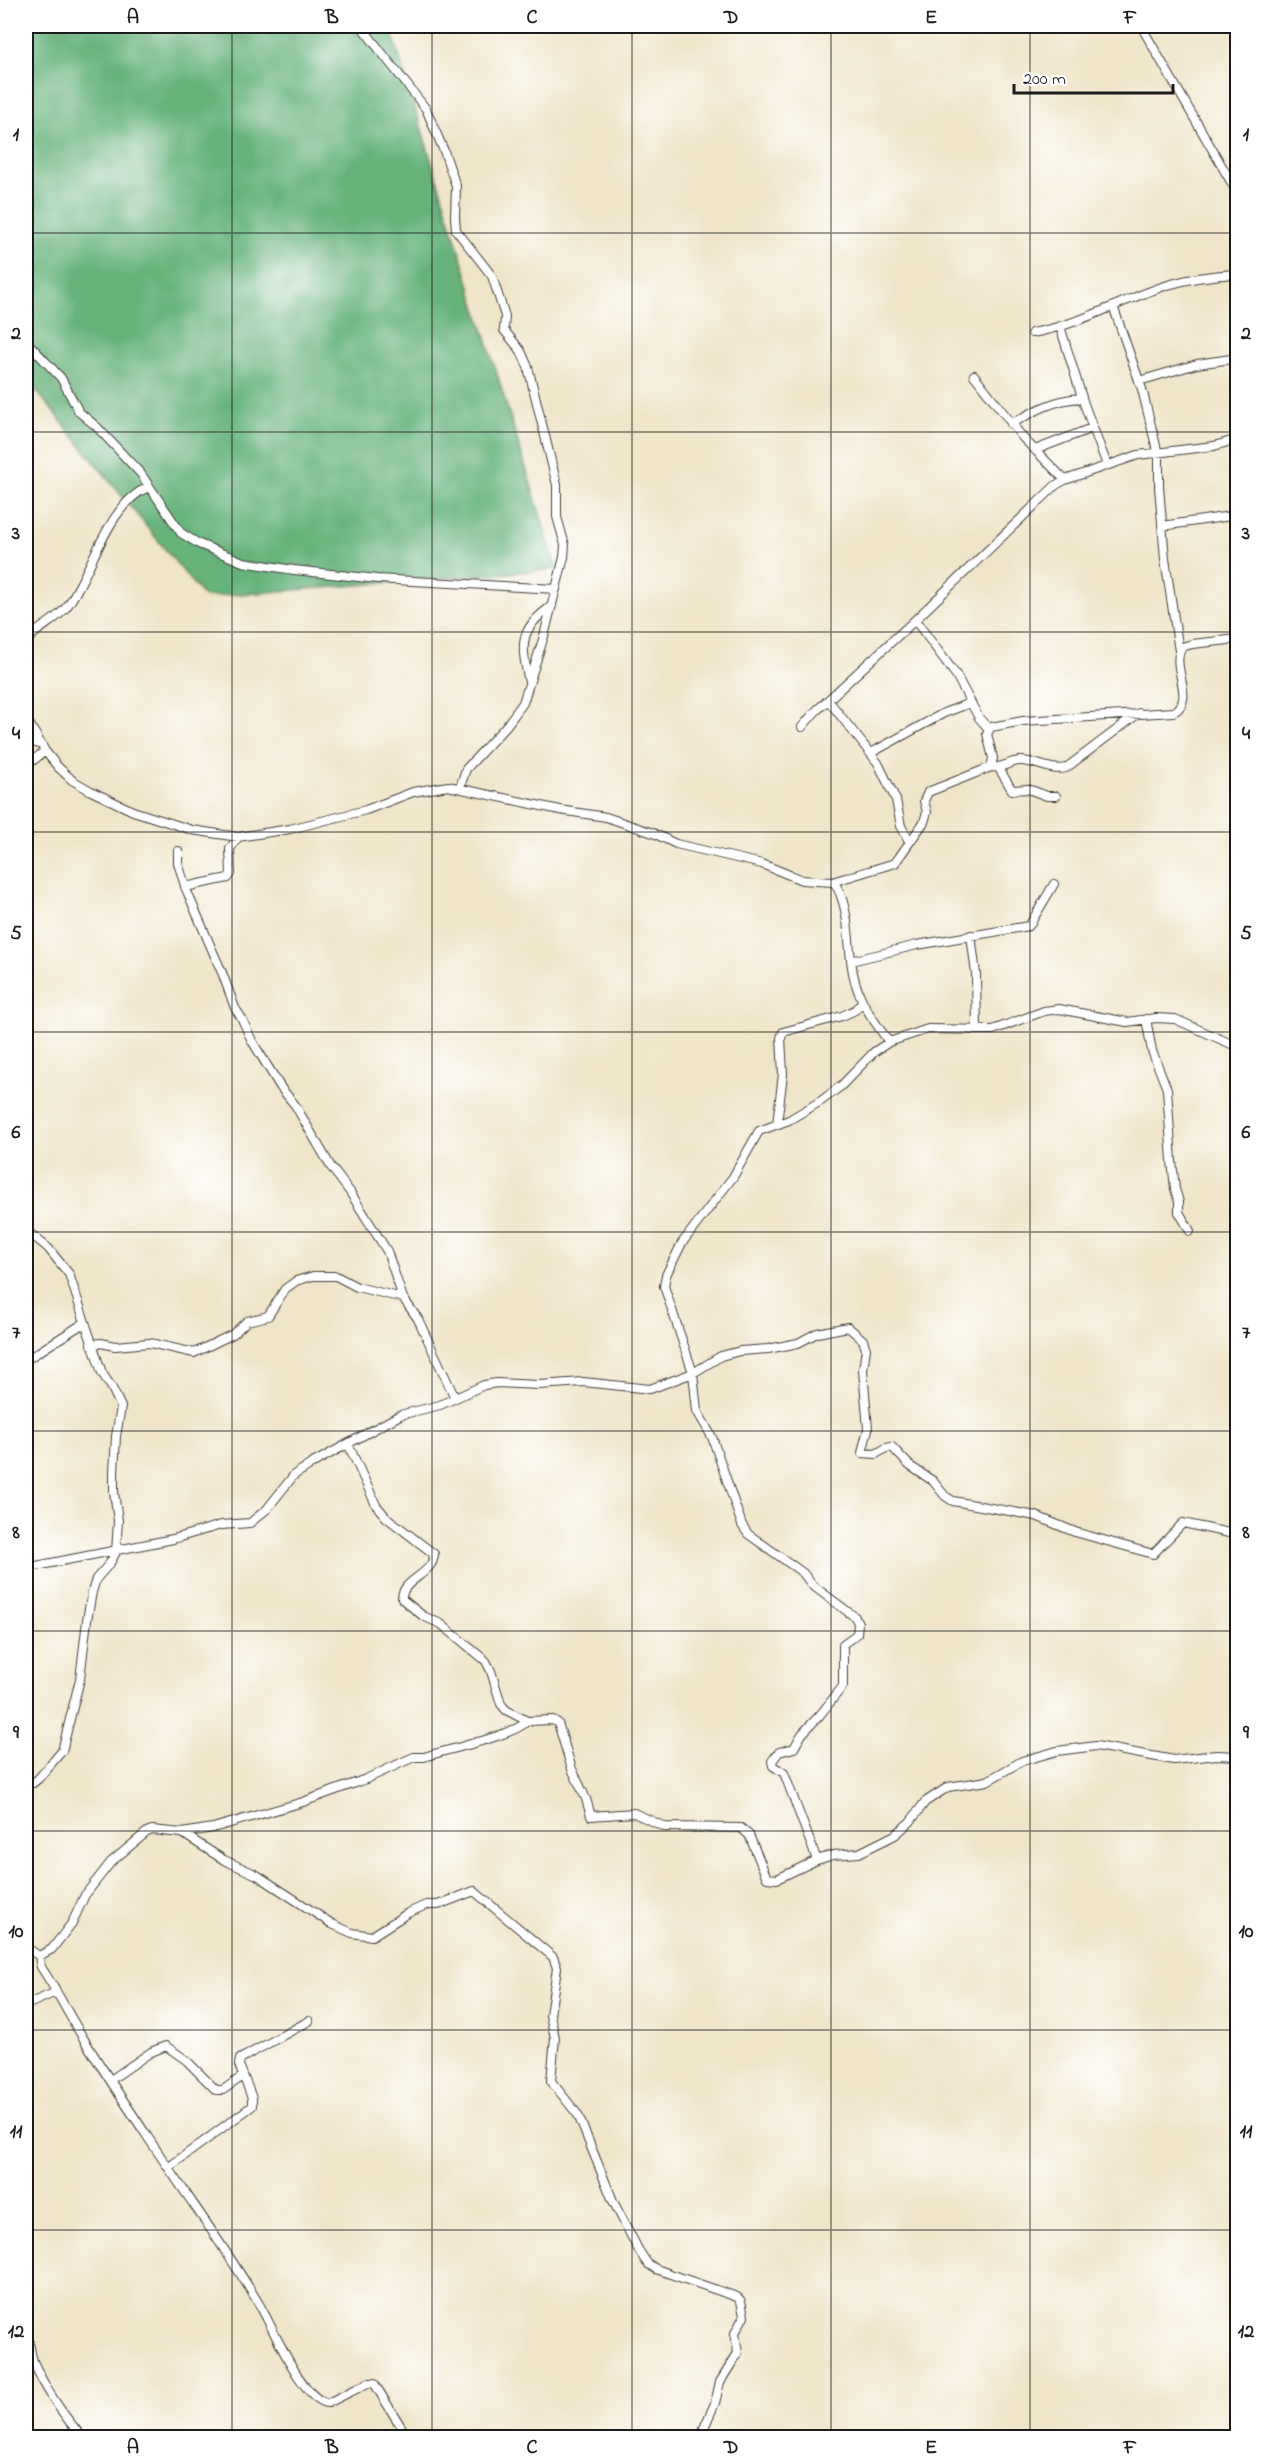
<svg xmlns="http://www.w3.org/2000/svg" width="1263" height="2463" font-family="'Indie Flower',sans-serif">
  <style>
    .forest { fill: #66b27a; stroke: #41674b; stroke-width: 1.5 }
    .lines { fill: none; stroke-linecap: round; stroke-linejoin: round }
    .minor-casing { stroke: #3c3a36; stroke-width: 10 }
    .minor { stroke: #fff; stroke-width: 8 }
    .grid { fill: none; stroke: #1c1c1c; stroke-width: 1.5; stroke-opacity: 0.55 }
    .neatline { fill: none; stroke: #1c1c1c; stroke-width: 2 }
    .grid-label { font-size: 20px; text-anchor: middle; font-weight: bold; fill: #1c1c1c }
  </style>
  <rect width="100%" height="100%" fill="#fff"/>
  <filter id="ink" filterUnits="userSpaceOnUse"><feTurbulence type="fractalNoise" baseFrequency=".0167" numOctaves="2"/><feDisplacementMap in="SourceGraphic" scale="12" xChannelSelector="R" yChannelSelector="G"/><feConvolveMatrix kernelMatrix="1 2 1 2 8 2 1 2 1" color-interpolation-filters="sRGB"/></filter>
  <filter id="wash" filterUnits="userSpaceOnUse"><feTurbulence type="fractalNoise" baseFrequency=".008" numOctaves="4" result="noise"/><feDisplacementMap in="SourceGraphic" scale="24" xChannelSelector="R" yChannelSelector="G"/><feGaussianBlur stdDeviation="1.35" result="paint"/><feColorMatrix in="noise" values="0 0 0 0 0 0 0 0 0 0 0 0 0 0 0 0 0 1.4 0 .05"/><feComposite in="paint" operator="in"/></filter>
  <g filter="url(#wash)">
    <rect width="100%" height="100%" fill="#f0e5c9"/>
    <path class="forest" d="M26,26H390L557,569L204,597L26,378Z"/>
  </g>
  <g filter="url(#ink)">
    <g class="lines">
      <defs>
        <path id="minor" d="M361,26L426,109L444,151L456,186L455,217L456,230L492,276L505,316L504,330L521,351L528,367L557,485V517L565,545L564,557L544,636L523,703L506,726L466,769L460,787
          M1141,26L1238,194
          M1113,306L1142,389L1159,458V487L1165,559L1179,651
          M1060,326L1084,404L1107,465
          M1032,333C1080,325 1123,299 1168,285C1191,278 1214,275 1238,274
          M26,341L61,378L79,412L97,427L141,474L181,533L199,544L243,562L294,570L377,579L556,589
          M974,375L1023,438L1065,480
          M1139,381L1197,364L1238,358
          M1011,424C1034,411 1055,399 1082,398
          M1035,450L1092,428
          M1162,526L1238,515
          M915,620L956,675L979,718L989,729
          M26,641C38,627 58,620 68,605C92,571 109,502 149,487
          M529,682C521,645 518,629 552,606
          M828,700L878,763L896,800L901,826L909,841
          M26,718L45,751L58,767L72,780L91,791L133,811L192,830L238,837L290,829L366,810L413,792L448,786L560,810L606,817L653,833L676,844L762,864L802,880L832,882L895,863L924,822L927,812L924,801L928,792L991,767L993,758L987,734L991,727L1023,721L1174,712C1197,699 1169,666 1182,647L1192,644L1238,639
          M802,727L816,711L915,620L1056,485L1065,480L1138,455L1214,446L1238,439
          M26,740L42,745
          M871,753L944,713L970,703
          M26,766L45,751
          M991,767C1001,769 1009,762 1019,761C1035,760 1050,772 1066,768L1139,713
          M998,767L1012,790L1028,789L1047,796H1056
          M178,851V863L186,889L223,975L235,1008L242,1019L252,1041L281,1088L295,1105L331,1167L350,1192L387,1251L403,1298L418,1319L455,1398
          M834,882C851,908 847,943 853,973C858,1000 873,1020 889,1042
          M185,887L228,878L231,874L230,849L238,837
          M971,935L976,974L977,1030
          M851,961L917,945L1029,926L1054,884
          M1146,1019L1152,1051L1167,1089L1172,1161L1175,1189L1179,1202V1212L1190,1231
          M777,1124L783,1074L781,1038L783,1032L842,1016L855,1010L862,1002
          M26,1230L48,1248L69,1274L102,1373L112,1388L121,1407L116,1436L114,1473V1492L118,1521L116,1552L110,1563L96,1579L92,1592L87,1620L80,1679L62,1751L38,1779L33,1783L26,1784
          M91,1344L101,1343L115,1346L150,1343L194,1353L233,1334L247,1321L268,1316L285,1289L296,1281L313,1276H336L357,1287L403,1298
          M26,1360L84,1323
          M348,1444L376,1505L386,1517L434,1554C434,1575 401,1579 402,1599L423,1616L441,1624L486,1661L491,1671L501,1704L506,1710L527,1721L553,1720L558,1723L572,1769L586,1799L591,1816L634,1813L665,1827L741,1828L749,1835L767,1878L777,1879L817,1860L833,1855L859,1853L895,1835L910,1822L925,1802L948,1787L987,1781L1022,1761L1057,1751L1096,1746L1174,1760L1216,1755L1238,1756
          M26,1568L173,1539L221,1525L250,1523L267,1509L294,1475L313,1463L400,1415L440,1405L484,1385L497,1383L539,1385L583,1382L650,1389L693,1373L721,1356L740,1351L768,1349L798,1343L817,1333L848,1327L863,1340L866,1349L863,1370L868,1429L862,1453L876,1454L886,1448L892,1447L910,1466L933,1481L945,1496L953,1501L1036,1516L1075,1532L1153,1554L1183,1523L1238,1535
          M182,1833L224,1860L257,1875L332,1924L352,1933L372,1936L408,1913L426,1905H438L474,1891L553,1957L557,1968L550,2015L555,2038L551,2081L578,2115L613,2201L639,2251L647,2263L656,2269L737,2297L741,2301L744,2316L735,2333L738,2353L720,2382L715,2403L704,2428L706,2438
          M817,1860L784,1773L773,1766L772,1761L779,1752L794,1748L802,1734L820,1715L843,1686V1644L857,1634L858,1623L855,1617L812,1585L803,1573L748,1534L742,1525L712,1437L697,1411L693,1373L664,1286L666,1275L682,1243L733,1177L759,1131L789,1120L821,1101L841,1086L874,1052L889,1042L928,1029L993,1030L1044,1011L1059,1009L1127,1022L1156,1018L1175,1019L1238,1047
          M26,1947L39,1956L41,1967C57,1991 70,2017 85,2041C104,2072 125,2103 145,2133C183,2191 224,2245 259,2304C273,2327 302,2401 328,2403L368,2383H374L408,2438
          M39,1956L52,1949L72,1923L85,1895L111,1862L147,1832L152,1830L182,1833L213,1828L303,1802L366,1779L414,1757H424C445,1750 516,1735 527,1721
          M26,2005L56,1992
          M112,2079L151,2052L166,2046L186,2060L216,2090H223L243,2076
          M169,2167L252,2106V2098L239,2065L240,2059L309,2021
          M26,2333C30,2342 30,2352 33,2361C45,2389 63,2415 83,2438"/>
      </defs>
      <use href="#minor" class="minor-casing"/>
      <use href="#minor" class="minor"/>
    </g>
  </g>
  <path class="grid" d="M232,26V2438M432,26V2438M632,26V2438M831,26V2438M1030,26V2438M26,233H1238M26,432H1238M26,632H1238M26,832H1238M26,1032H1238M26,1232H1238M26,1431H1238M26,1631H1238M26,1831H1238M26,2030H1238M26,2230H1238"/>
  <rect width="1263" height="2463" fill="none" stroke="#fff" stroke-width="66"/>
  <path d="M1014 84v9h159v-9" fill="none" stroke="#1c1c1c" stroke-width="3"/>
  <text x="1023" y="84" font-size="18" fill="#1c1c1c" stroke="#ffffff" stroke-width="4.5" paint-order="stroke">200 m</text>
  <rect x="33" y="33" width="1197" height="2397" class="neatline"/>
  <g class="grid-label">
    <text x="133" y="23">A</text>
    <text x="332" y="23">B</text>
    <text x="532" y="23">C</text>
    <text x="731" y="23">D</text>
    <text x="931" y="23">E</text>
    <text x="1130" y="23">F</text>
    <text x="16" y="140">1</text>
    <text x="1246" y="140">1</text>
    <text x="16" y="339">2</text>
    <text x="1246" y="339">2</text>
    <text x="16" y="539">3</text>
    <text x="1246" y="539">3</text>
    <text x="16" y="739">4</text>
    <text x="1246" y="739">4</text>
    <text x="16" y="939">5</text>
    <text x="1246" y="939">5</text>
    <text x="16" y="1138">6</text>
    <text x="1246" y="1138">6</text>
    <text x="16" y="1338">7</text>
    <text x="1246" y="1338">7</text>
    <text x="16" y="1538">8</text>
    <text x="1246" y="1538">8</text>
    <text x="16" y="1738">9</text>
    <text x="1246" y="1738">9</text>
    <text x="16" y="1937">10</text>
    <text x="1246" y="1937">10</text>
    <text x="16" y="2137">11</text>
    <text x="1246" y="2137">11</text>
    <text x="16" y="2337">12</text>
    <text x="1246" y="2337">12</text>
    <text x="133" y="2453">A</text>
    <text x="332" y="2453">B</text>
    <text x="532" y="2453">C</text>
    <text x="731" y="2453">D</text>
    <text x="931" y="2453">E</text>
    <text x="1130" y="2453">F</text>
  </g>
</svg>
